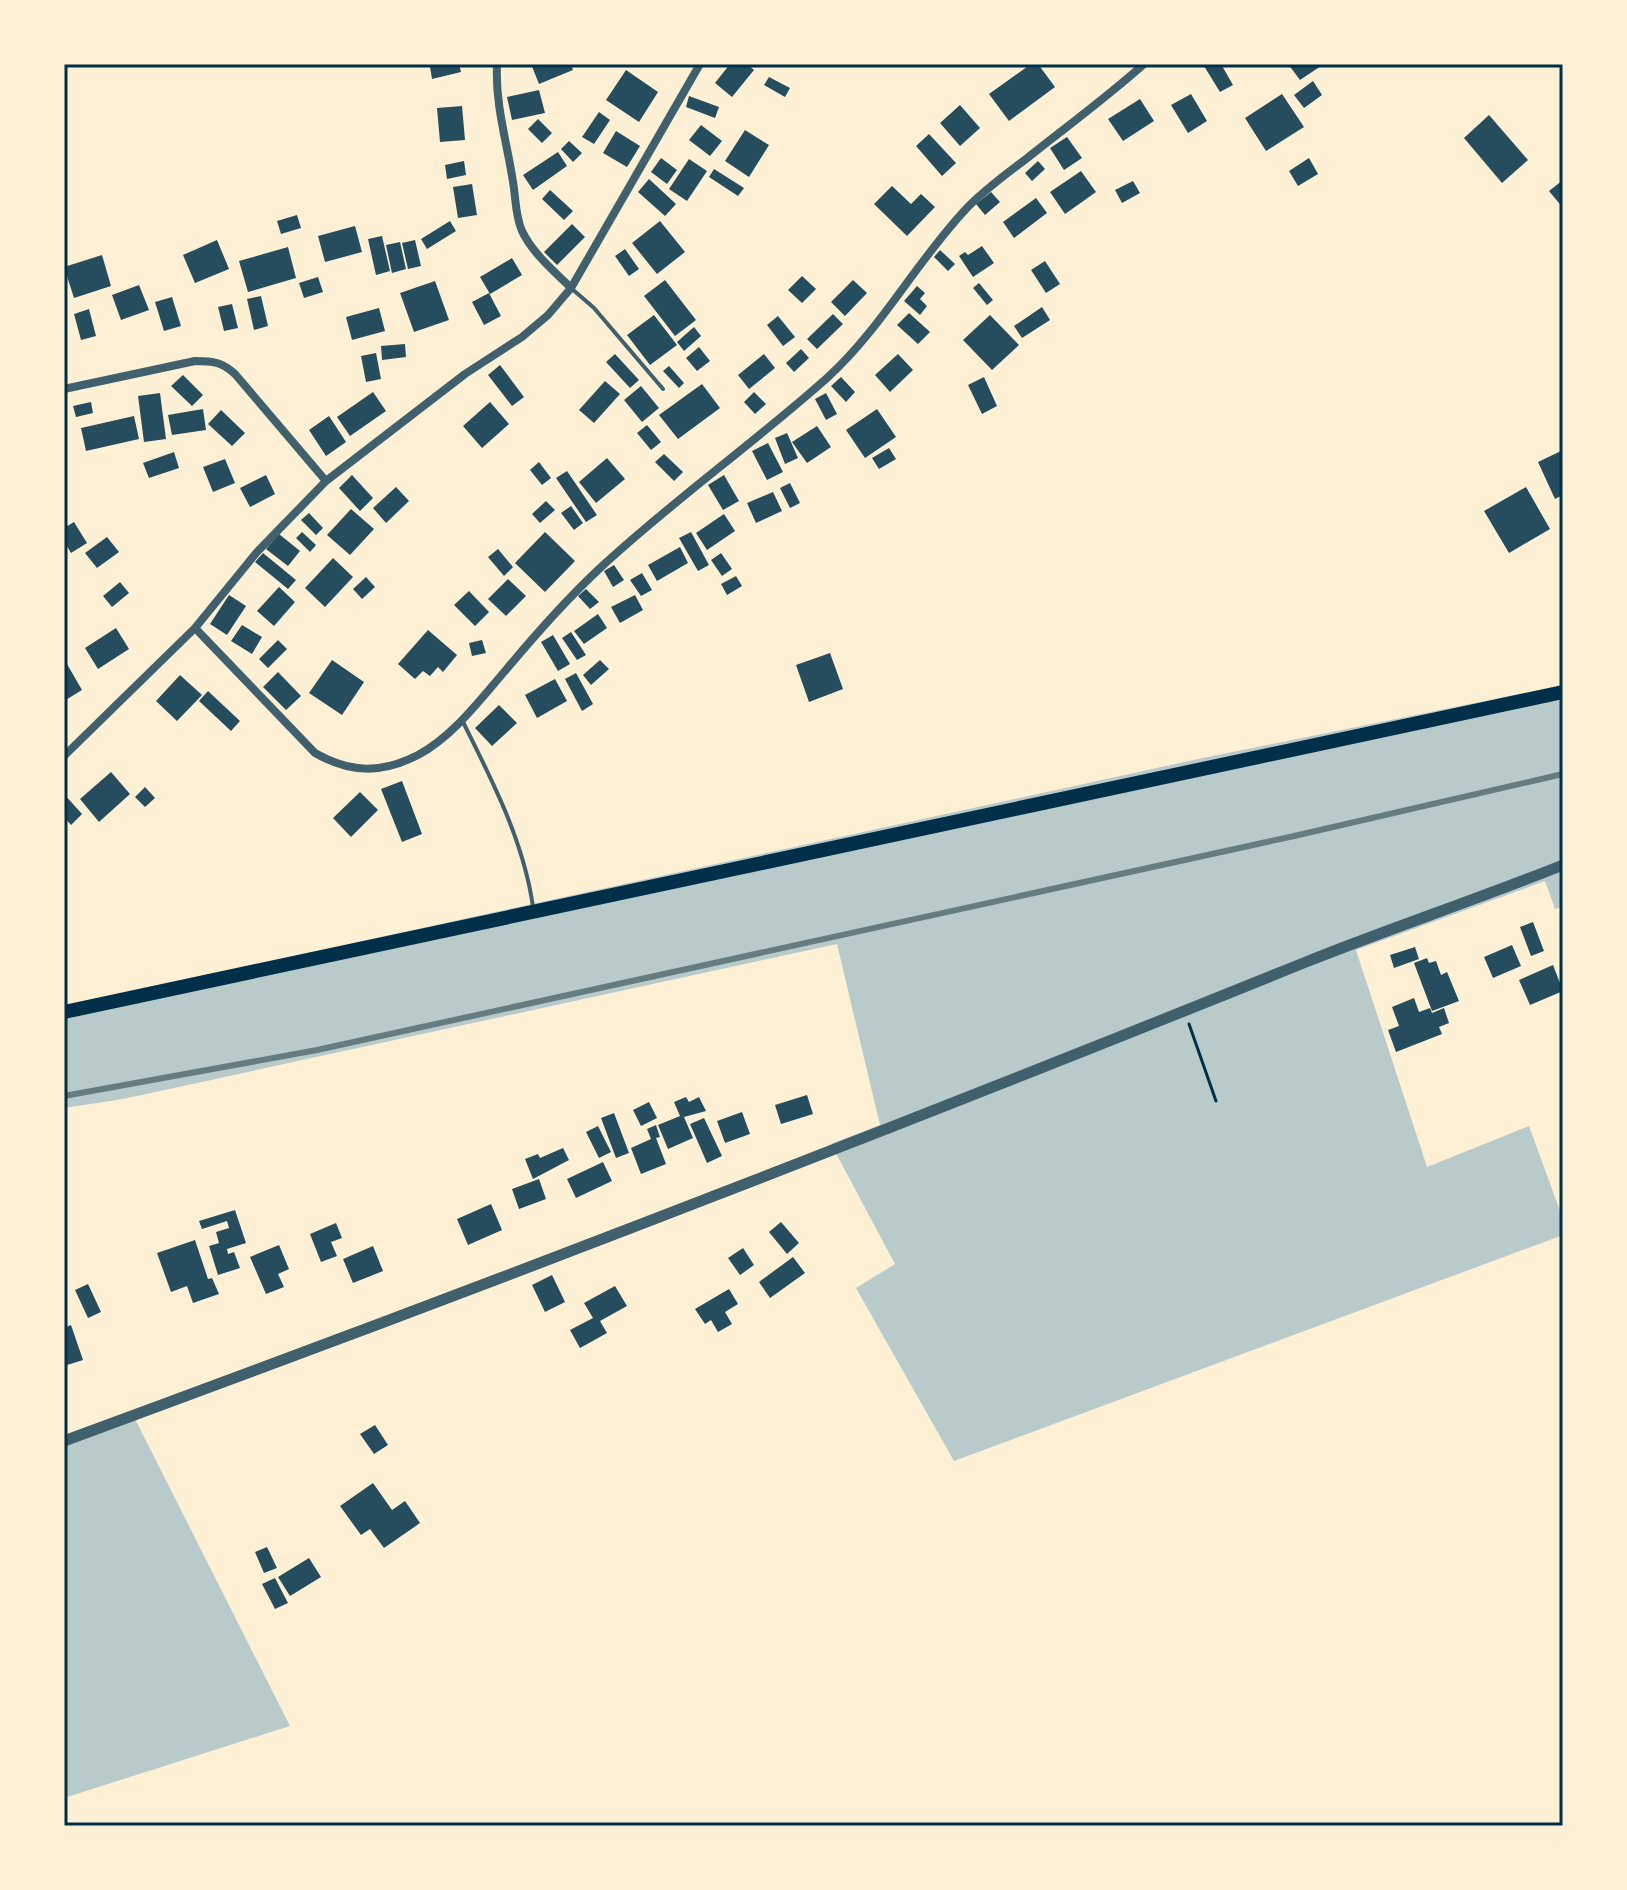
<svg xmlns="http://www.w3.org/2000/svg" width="1627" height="1890" font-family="Lato,sans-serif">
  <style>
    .green { fill: #b9caca }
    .building { fill: #264d5e }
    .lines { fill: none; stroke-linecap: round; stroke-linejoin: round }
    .path { stroke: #003049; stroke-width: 3 }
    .service { stroke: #3f606c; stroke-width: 4 }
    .minor { stroke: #3f606c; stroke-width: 8 }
    .tertiary { stroke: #3f606c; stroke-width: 11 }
    .trunk { stroke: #003049; stroke-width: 14 }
    .rail { stroke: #657d81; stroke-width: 6 }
    .neatline { fill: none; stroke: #003049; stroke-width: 3 }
  </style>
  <rect width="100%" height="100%" fill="#fdf0d5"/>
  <path class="green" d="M1563,685V907L1555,909L1545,881L1356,950L1427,1167L1529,1126L1563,1219V1235L954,1461L856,1288L895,1264L831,1144L880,1125L837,944L123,1099L64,1108V1006L1198,759Z
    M134,1417L290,1726L64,1798V1444Z"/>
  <path class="building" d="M444,64H459L461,72L432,79L430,67Z
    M531,64H571L573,70L539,84Z
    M730,64H747L754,70L732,97L715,83Z
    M1031,64H1038L1055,87L1009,121L989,94Z
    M1207,64H1221L1233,85L1220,92L1204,66Z
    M1288,64H1324L1300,80Z
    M626,70L658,92L639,122L606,100Z
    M769,77L790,88L785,97L764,85Z
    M1313,81L1322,95L1304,108L1294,95Z
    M539,90L545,113L512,120L507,97Z
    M1191,94L1207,121L1188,133L1171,105Z
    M1282,94L1304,127L1266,151L1245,118Z
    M689,96L719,107L715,118L686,107Z
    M1140,99L1154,121L1123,141L1108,119Z
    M960,105L980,128L960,146L940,123Z
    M462,106L465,140L440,142L437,108Z
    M599,112L610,120L594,144L582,137Z
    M1489,115L1528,160L1502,183L1464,138Z
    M538,119L552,133L542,143L528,129Z
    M701,125L722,141L710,156L689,140Z
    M745,130L769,145L749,177L725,161Z
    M616,131L640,146L627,167L603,153Z
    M929,134L956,163L942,176L916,146Z
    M1067,137L1082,158L1064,170L1050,148Z
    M569,141L582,153L573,162L561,149Z
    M558,152L567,166L533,190L523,175Z
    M661,158L677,170L667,184L651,172Z
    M1309,158L1318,174L1298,186L1289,171Z
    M689,159L707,171L687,201L669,189Z
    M464,161L466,175L447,179L445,165Z
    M1038,161L1045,169L1032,181L1025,173Z
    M714,169L744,188L738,196L709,177Z
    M1081,171L1096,192L1065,214L1050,192Z
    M649,179L676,204L665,216L638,192Z
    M1563,180V208L1549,191Z
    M1133,181L1140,193L1122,203L1115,190Z
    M472,184L477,215L458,218L453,187Z
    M892,186L911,204L921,194L935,207L907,236L874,204Z
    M550,190L573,211L564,220L542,199Z
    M991,192L1000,202L985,215L976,204Z
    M1036,198L1047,213L1014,238L1003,222Z
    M297,215L301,228L281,234L277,221Z
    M450,221L456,231L427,249L421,239Z
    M660,221L685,252L657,274L632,243Z
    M572,224L585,237L557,265L544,252Z
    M355,226L362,252L325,262L318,236Z
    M382,236L390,271L376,275L368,239Z
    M217,240L229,269L195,283L183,255Z
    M415,240L421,266L408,269L402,243Z
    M400,242L406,269L392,273L386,245Z
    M982,246L994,263L973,277L959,256L965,252L968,255Z
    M288,247L296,278L248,292L239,261Z
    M625,249L639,269L629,276L615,256Z
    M940,250L955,264L948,271L934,257Z
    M102,255L111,286L74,298L64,267Z
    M512,258L522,275L490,294L480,277Z
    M1045,261L1060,284L1046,293L1031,270Z
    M802,276L816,289L802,303L788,290Z
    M318,277L323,292L304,298L299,283Z
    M665,280L696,320L675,336L644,296Z
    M853,280L867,293L845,316L831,302Z
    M435,281L449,320L414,332L400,293Z
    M979,283L993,300L987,305L973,288Z
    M139,285L149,310L121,320L112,295Z
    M917,286L925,293L920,299L927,306L920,315L904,301Z
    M489,293L501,316L484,325L472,302Z
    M261,296L268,326L254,330L247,299Z
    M172,297L181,326L164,331L155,302Z
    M232,304L238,328L224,331L218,307Z
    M1042,307L1050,320L1022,338L1014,326Z
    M379,308L385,331L352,340L346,317Z
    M89,309L96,336L81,340L74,314Z
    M909,313L930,332L918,344L897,325Z
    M833,314L843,324L817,349L807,339Z
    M654,315L677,345L650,365L627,335Z
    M990,315L1019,345L992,370L963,340Z
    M778,316L795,337L783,346L767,325Z
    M694,327L701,336L684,351L677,342Z
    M405,344L406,357L382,360L381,346Z
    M699,347L710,361L697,371L686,358Z
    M801,349L809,358L794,372L786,363Z
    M376,353L381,379L366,382L361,356Z
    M615,354L639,380L630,388L606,362Z
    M764,354L775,368L749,389L738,375Z
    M898,354L913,370L890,392L875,375Z
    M500,365L524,397L512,406L488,375Z
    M669,366L684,383L679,388L663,371Z
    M183,375L203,395L192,406L171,386Z
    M841,377L855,392L846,402L831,386Z
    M984,377L997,406L982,414L968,385Z
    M605,381L620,394L594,423L579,410Z
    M702,384L720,408L678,439L659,415Z
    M641,386L659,408L642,422L624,400Z
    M373,392L386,411L350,436L337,417Z
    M754,392L766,404L755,414L744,402Z
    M160,393L166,439L144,442L138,396Z
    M826,393L837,414L826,420L815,399Z
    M91,402L93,413L76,417L73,406Z
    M490,402L509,424L482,448L463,426Z
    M203,409L206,430L172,435L168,415Z
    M877,409L896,437L865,458L846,430Z
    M221,410L245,433L232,446L208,424Z
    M134,416L139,439L86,451L81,428Z
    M329,416L346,442L326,456L309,430Z
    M647,425L661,442L651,450L637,433Z
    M817,426L831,447L807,463L792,442Z
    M787,433L798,458L785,464L775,438Z
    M768,443L783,472L767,480L752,451Z
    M889,448L896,459L879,469L872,458Z
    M1563,450V495L1555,499L1538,462Z
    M174,452L179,468L149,478L143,463Z
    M664,454L683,472L674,481L655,462Z
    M607,458L625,479L596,503L579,482Z
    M225,459L235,483L213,492L203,467Z
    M539,462L551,478L542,485L530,470Z
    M567,471L597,515L586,522L556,478Z
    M266,475L275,494L250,507L240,488Z
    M352,475L373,498L360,511L339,488Z
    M724,475L739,501L723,510L708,485Z
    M790,483L800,503L790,508L780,488Z
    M396,487L409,501L386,523L373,508Z
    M1526,487L1550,529L1509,553L1484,511Z
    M773,492L782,511L756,523L747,503Z
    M546,501L555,510L540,523L532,514Z
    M571,506L583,523L574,530L561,513Z
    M351,509L374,529L350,555L327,535Z
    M309,513L323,528L316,535L301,520Z
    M724,514L735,531L707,550L696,533Z
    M74,522L87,543L71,553L64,541V528Z
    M302,532L316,545L310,552L296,538Z
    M545,532L575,561L545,592L515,563Z
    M691,532L709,565L698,571L679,538Z
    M279,534L300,551L288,566L266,549Z
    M107,537L119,552L97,568L85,553Z
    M680,547L688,563L657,581L648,565Z
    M498,549L513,567L504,576L488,557Z
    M263,553L296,580L288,589L255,562Z
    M721,553L732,569L722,576L711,560Z
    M333,558L353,577L325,607L305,588Z
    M614,565L624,580L613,587L604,571Z
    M642,573L652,590L641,596L630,580Z
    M736,576L742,586L727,595L721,584Z
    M366,577L375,587L362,599L353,589Z
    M508,579L526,596L506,616L488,599Z
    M120,582L129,593L112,607L103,596Z
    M279,587L295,602L274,626L257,611Z
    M586,589L599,602L590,609L578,596Z
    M469,591L489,612L475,626L454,605Z
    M229,595L246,606L227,635L210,624Z
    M635,595L643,610L620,623L611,607Z
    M598,614L607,628L584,644L574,631Z
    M242,625L262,637L252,654L231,641Z
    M116,628L129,649L98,669L85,648Z
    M428,630L457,655L443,672L438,667L430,676L423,671L415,679L398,664Z
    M571,632L586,655L577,660L562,638Z
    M553,635L570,664L558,671L541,642Z
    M278,640L287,649L268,668L259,659Z
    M482,640L486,653L472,656L469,643Z
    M830,653L843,689L809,702L796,665Z
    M332,660L364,682L342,715L309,693Z
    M600,660L609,669L591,685L583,675Z
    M67,664L82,690L64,701V666Z
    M278,672L301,696L286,710L263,687Z
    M576,673L593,704L582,711L565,679Z
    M180,675L202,695L177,721L156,701Z
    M555,679L567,701L537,718L525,695Z
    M208,691L240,721L231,731L199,701Z
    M499,705L517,723L492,746L475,728Z
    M111,772L130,794L99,822L80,799Z
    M402,781L422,834L402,842L381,789Z
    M145,787L155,798L145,807L135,797Z
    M360,792L378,810L351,837L333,818Z
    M64,794L82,814L71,825L64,817Z
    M1533,922L1544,951L1531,956L1520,927Z
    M1512,945L1521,966L1493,978L1484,957Z
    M1415,947L1419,959L1394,968L1390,955Z
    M1427,958L1429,963L1436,961L1441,975L1447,972L1459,1001L1432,1011L1414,963Z
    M1553,965L1563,991L1530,1005L1519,980Z
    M1414,998L1419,1012L1430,1008L1432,1013L1444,1008L1449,1023L1439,1027L1442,1034L1396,1052L1388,1030L1399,1026L1392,1007Z
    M807,1095L813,1114L781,1124L775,1105Z
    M686,1097L689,1102L699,1097L706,1111L684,1117L693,1138L668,1149L658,1125L680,1116L674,1102Z
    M649,1102L657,1118L641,1126L633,1110Z
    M742,1112L750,1134L725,1143L717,1121Z
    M614,1113L629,1153L616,1158L601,1118Z
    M704,1118L722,1156L707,1163L690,1124Z
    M656,1125L660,1137L656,1138L666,1164L641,1174L631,1148L651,1139L647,1129Z
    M598,1126L611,1152L599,1158L586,1132Z
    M563,1148L569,1160L533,1179L525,1159L538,1154L540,1158Z
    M603,1162L612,1181L576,1198L567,1179Z
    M539,1179L546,1199L519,1209L512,1189Z
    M491,1204L502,1230L468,1245L457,1219Z
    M235,1210L246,1243L227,1249L228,1254L234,1252L240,1268L218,1275L209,1246L219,1243L216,1232L229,1228L227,1221L202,1229L199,1221Z
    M781,1222L799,1243L787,1254L769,1232Z
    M336,1223L342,1238L331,1242L337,1256L321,1262L310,1234Z
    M195,1240L208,1279L212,1278L219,1294L193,1303L187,1286L171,1292L157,1253Z
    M279,1245L289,1269L278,1274L284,1287L266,1294L250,1257Z
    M373,1246L383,1271L353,1283L343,1259Z
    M743,1248L754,1265L740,1275L728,1258Z
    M793,1257L805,1273L770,1298L759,1282Z
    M552,1275L565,1302L545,1312L532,1285Z
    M88,1284L101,1312L88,1318L75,1290Z
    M615,1286L627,1306L600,1321L607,1333L580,1348L570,1330L593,1318L584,1303Z
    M729,1289L738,1304L725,1312L732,1324L718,1332L711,1320L705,1324L695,1309Z
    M71,1325L83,1360L64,1366V1328Z
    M375,1425L388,1445L374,1454L360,1434Z
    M373,1483L392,1510L405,1501L420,1523L384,1548L370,1529L361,1535L340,1506Z
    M267,1547L277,1568L264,1573L255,1552Z
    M309,1558L321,1577L290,1596L278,1577Z
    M275,1578L288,1603L275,1609L262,1584Z"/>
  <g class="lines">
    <path class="path" d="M1189,1024L1216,1101"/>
    <path class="service" d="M571,288L594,308L663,389
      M463,722C492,780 524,842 533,907"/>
    <path class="minor" d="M571,288L700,64
      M64,389L195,361C213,361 222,362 235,374L326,481
      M195,628L315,753C350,773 381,774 418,755C453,736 479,701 505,671C535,635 565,601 599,569C672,501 753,444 827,378C881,329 916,262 966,209C984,190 1005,175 1026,159C1066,127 1106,98 1144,64
      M64,756L195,628L257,552L326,481L465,374L522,337L548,315L571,288C554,271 533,254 522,231C515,215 516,199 513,182C507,142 495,105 497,64"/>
    <path class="tertiary" d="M64,1441C481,1288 895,1128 1306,962C1391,928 1478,899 1563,865"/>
    <path class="trunk" d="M64,1012L1563,692"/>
    <path class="rail" d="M64,1096L317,1050L1294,836L1563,774"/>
  </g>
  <rect width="1627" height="1890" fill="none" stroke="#fdf0d5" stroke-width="132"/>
  <rect x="66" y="66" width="1495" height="1758" class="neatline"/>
</svg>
